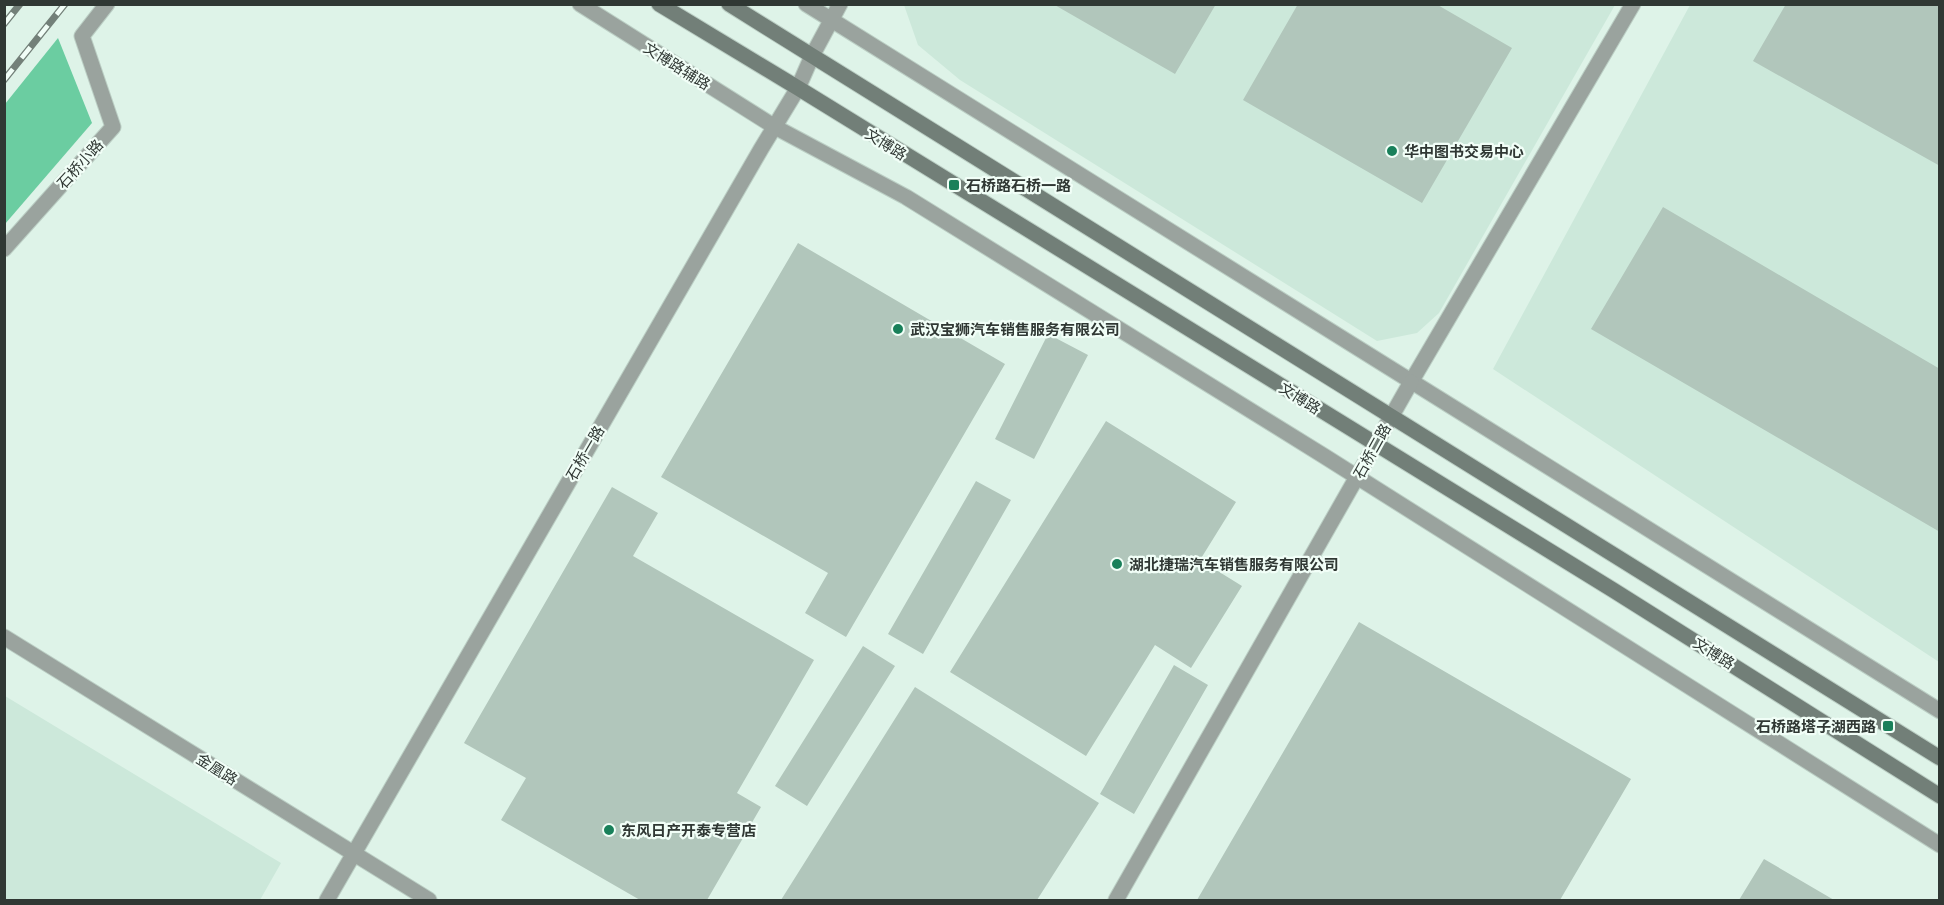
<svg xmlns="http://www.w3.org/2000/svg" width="1944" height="905" font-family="Inter,'Noto Sans SC',sans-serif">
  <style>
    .built { fill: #cce8da }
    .forest { fill: #6bcda1 }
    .building { fill: #b1c6bb }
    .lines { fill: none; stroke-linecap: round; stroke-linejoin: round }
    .minor-casing { stroke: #bbcec4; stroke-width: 17 }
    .tertiary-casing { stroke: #bbcec4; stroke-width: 17 }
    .secondary-casing { stroke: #bbcec4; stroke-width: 17 }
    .minor { stroke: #9aa39e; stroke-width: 15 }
    .tertiary { stroke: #9aa39e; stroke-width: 15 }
    .secondary { stroke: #727f78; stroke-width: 15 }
    .rail-casing { stroke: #738079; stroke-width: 7 }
    .rail { stroke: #f1fef7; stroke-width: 4.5; stroke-dasharray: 14; stroke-linecap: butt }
    .poi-dot { fill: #19805a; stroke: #f1fef7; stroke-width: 2 }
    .labels { text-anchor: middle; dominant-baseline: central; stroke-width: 4.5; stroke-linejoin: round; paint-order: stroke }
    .street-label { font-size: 15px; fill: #303834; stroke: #f1fef7 }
    .poi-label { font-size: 15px; font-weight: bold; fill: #303834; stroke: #f1fef7; text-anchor: start }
  </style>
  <rect width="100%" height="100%" fill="#def3e8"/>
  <path class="built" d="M904,5H1615L1439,313L1417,333L1377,341L960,80L918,45Z
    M1690,5H1939V662L1493,369Z
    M5,696L281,863L260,900H5Z"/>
  <path class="forest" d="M58,38L92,123L5,224V104Z"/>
  <path class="building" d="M1053,4H1216L1175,74Z
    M1298,4H1436L1512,48L1422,203L1243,100Z
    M1786,4H1940V166L1753,61Z
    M1663,207L1940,369V532L1591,329Z
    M798,243L1005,364L846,637L805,613L828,573L661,477Z
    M1048,334L1088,355L1034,459L995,439Z
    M1106,421L1236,502L1200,560L1242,586L1191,668L1155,645L1086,756L950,672Z
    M976,481L1011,500L923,654L888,634Z
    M612,487L658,513L633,556L814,660L737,793L761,807L707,900H640L501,820L526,778L464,743Z
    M1359,622L1631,779L1560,900H1197Z
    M863,646L895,666L807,806L775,786Z
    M1174,665L1208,685L1134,814L1100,794Z
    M915,687L1099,803L1037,900H781Z
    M1764,859L1834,900H1739Z"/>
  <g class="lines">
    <defs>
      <path id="minor" d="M580,4L775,127L906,197L1324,456L1940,845
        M806,4L1940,711
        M812,56L840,4
        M4,249L113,127L82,36L107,4
        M1411,382L1633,4
        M4,637L353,853"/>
      <path id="tertiary" d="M353,853L429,900
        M327,900L761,149L798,88L812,56
        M1116,900L1411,382"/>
      <path id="secondary" d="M659,4L798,88L1613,590L1940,796
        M729,4L1940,758"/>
    </defs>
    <use href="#minor" class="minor-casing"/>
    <use href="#tertiary" class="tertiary-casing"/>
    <use href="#secondary" class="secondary-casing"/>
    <use href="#minor" class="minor"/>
    <use href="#tertiary" class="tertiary"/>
    <use href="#secondary" class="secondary"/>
    <defs>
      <path id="rail" d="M4,24L20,4
        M4,80L65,4"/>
    </defs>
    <use href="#rail" class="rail-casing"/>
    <use href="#rail" class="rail"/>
  </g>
  <g class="poi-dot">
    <circle cx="1392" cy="151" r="6"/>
    <rect x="948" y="179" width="12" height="12" rx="3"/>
    <circle cx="898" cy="329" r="6"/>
    <circle cx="1117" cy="564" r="6"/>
    <rect x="1882" y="720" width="12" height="12" rx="3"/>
    <circle cx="609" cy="830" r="6"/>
  </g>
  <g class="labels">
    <g class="street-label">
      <text transform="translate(677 66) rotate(32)">文博路辅路</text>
      <text transform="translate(886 144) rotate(32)">文博路</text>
      <text transform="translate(80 164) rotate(-48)">石桥小路</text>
      <text transform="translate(1300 398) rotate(32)">文博路</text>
      <text transform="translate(1372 451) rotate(-61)">石桥二路</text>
      <text transform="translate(585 453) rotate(-60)">石桥一路</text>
      <text transform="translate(1714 653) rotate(32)">文博路</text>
      <text transform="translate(217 769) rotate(32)">金凰路</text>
    </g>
    <g class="poi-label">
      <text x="1404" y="151">华中图书交易中心</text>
      <text x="966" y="185">石桥路石桥一路</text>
      <text x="910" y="329">武汉宝狮汽车销售服务有限公司</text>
      <text x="1129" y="564">湖北捷瑞汽车销售服务有限公司</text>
      <text x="1876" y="726" text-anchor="end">石桥路塔子湖西路</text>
      <text x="621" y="830">东风日产开泰专营店</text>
    </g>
  </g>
  <rect width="1944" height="905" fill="none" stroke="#303834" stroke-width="12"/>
</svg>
